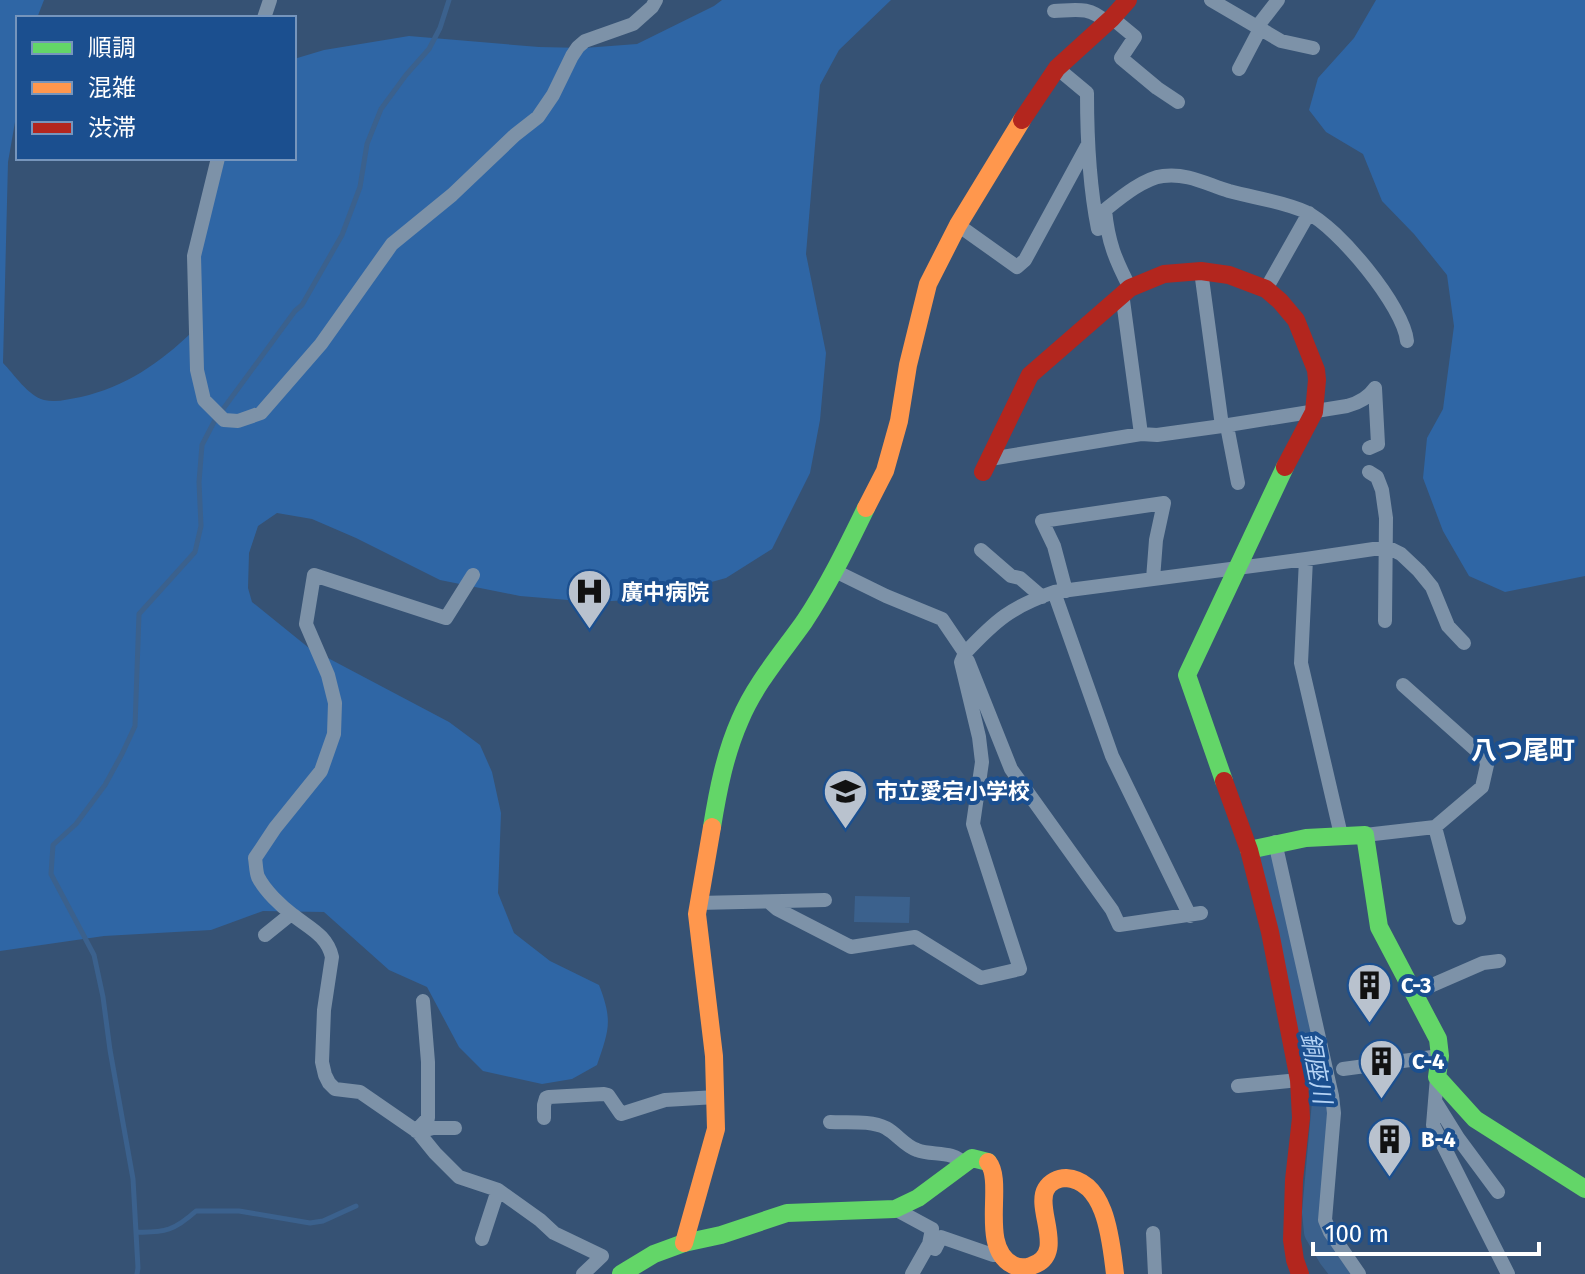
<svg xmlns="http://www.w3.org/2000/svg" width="1585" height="1274" font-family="'Fira Sans','Noto Sans JP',sans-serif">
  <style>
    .green { fill: #2f66a5 }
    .water { fill: #3b618d }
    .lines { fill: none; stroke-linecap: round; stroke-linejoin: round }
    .stream { stroke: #3b618d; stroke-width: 5 }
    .river { stroke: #3b618d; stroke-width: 28 }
    .street { stroke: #7d92a8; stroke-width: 14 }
    .fast { stroke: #63d668; stroke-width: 18 }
    .slow { stroke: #ff974d; stroke-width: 18 }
    .jam { stroke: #b3261e; stroke-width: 18 }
    .labels { text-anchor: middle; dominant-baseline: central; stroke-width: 8; stroke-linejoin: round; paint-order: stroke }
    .poi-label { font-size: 22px; font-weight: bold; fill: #fff; stroke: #1b4f8f; text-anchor: start }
    .water-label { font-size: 24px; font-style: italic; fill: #b5d3f5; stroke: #1b4f8f }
    .quarter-label { font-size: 26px; font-weight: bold; fill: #fff; stroke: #1b4f8f }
  </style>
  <rect width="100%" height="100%" fill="#365274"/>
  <path class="green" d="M0,0H44L37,18H18V105L8,162L3,363C14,374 28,396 44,400C56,403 69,399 81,397C125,387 160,363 192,332L203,234L220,158H294V59L324,50L409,36L539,47L584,48L637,44L714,6L722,0H891L839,50L820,85L806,254L826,353L820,420L810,473L772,549L726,578L650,599L592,602L520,596L440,580L356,538L312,519L277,513L258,526L249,553L248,588L252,602L309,648L449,722L480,745L492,772L501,813L498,893L514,933L550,961L599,985C613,1021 609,1030 597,1065L572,1079L542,1084L483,1071L459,1047L427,987L389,970L324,912L263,911L211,930L104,936L0,951Z
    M1376,0H1585V576L1505,592L1469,576L1443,531L1423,478L1427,438L1443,409L1454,326L1447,275L1414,234L1382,201L1363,154L1326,132L1309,110L1318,78L1354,38Z"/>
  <path class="water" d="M855,896L910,897L909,923L854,922Z"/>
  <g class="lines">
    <path class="stream" d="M136,1232C165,1233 175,1230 196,1211H239L310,1223L323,1221L356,1206
      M137,1274L138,1268L133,1179L110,1050L103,997L94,955L51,874L53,845L76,824L105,785L122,754L135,726L139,614L195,552L201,526L199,482L202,445L215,420L295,311L302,305L342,235L360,187L367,144L381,109L406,75L429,49L440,28L449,0"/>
    <path class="river" d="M1267,857L1326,1102L1316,1212L1318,1232L1332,1256L1346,1274"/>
    <path class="street" d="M1211,0L1281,41L1313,48
      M1054,11C1076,10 1089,6 1106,22
      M264,18L270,0
      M1112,18L1135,37L1121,58L1157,88L1178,102
      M1257,27L1278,0
      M1057,68L1087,93C1087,139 1089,184 1098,229L1106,225
      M1239,69L1260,29
      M218,158L194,256L197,370L204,400L224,420L238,421L261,413L321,344L392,244L452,195L515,135L538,117L553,95L572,56L578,47L585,41L633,24L652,7L656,0
      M958,225L1017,267L1025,260L1087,146
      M1201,271L1222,426
      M1130,288C1115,259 1108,242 1105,210C1120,198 1144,178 1163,176C1188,173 1206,184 1229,191C1254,198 1282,201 1306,212C1338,227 1404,307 1407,341
      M1266,289L1309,213
      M1122,293L1141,434
      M1227,426L1238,483
      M1369,448L1378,444L1375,388
      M990,459L1141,434L1157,435L1222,426L1347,406C1359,403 1368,398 1375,388
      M1369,472L1377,477L1382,490L1386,518L1385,621
      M981,550L1011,576L1020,578L1042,597
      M1306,559L1301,663L1341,835
      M835,571L886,596L942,619L965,653C996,620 1011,607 1054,592L1306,559L1387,547L1401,554L1419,571L1432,587L1448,626L1464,643
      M473,575L446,618L314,575L306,624L328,675L335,703L334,734L321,771L275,828L255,858C256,864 256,872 258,877C265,891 281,906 293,915C309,928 327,935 332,957L324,1010L322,1062L325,1075L329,1083L335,1089L360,1092L418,1132L435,1153L459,1177L498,1190L540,1220L554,1233L602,1256L583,1274
      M1066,591L1054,546L1042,521L1164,503L1156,540L1153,579
      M1054,592L1112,756L1190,916
      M968,661L1011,769L1112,910L1119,925L1201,913
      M1435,827L1459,918
      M1365,835L1435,827L1482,787L1487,765L1486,759L1403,685
      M1275,842L1332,1096L1334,1113L1325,1220L1330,1232L1359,1274
      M769,902L777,909L851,947L915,937L981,978L1020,969L973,824L982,762L979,737L961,662L965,653
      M698,903L825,900
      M265,935L291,914
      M1414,993L1483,963L1499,961
      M1343,1069L1440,1056
      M1437,1077L1433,1125L1508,1274
      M1238,1086L1299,1080
      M1435,1101L1458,1138L1498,1192
      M544,1118V1105L546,1098L549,1097L604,1094L608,1095L621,1114L665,1100L716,1097
      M830,1122C848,1123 870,1120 886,1128C897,1134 905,1146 917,1150C932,1156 953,1150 964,1164
      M416,1131L428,1118V1062L423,1001
      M418,1132L433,1128H455
      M895,1209L932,1229L929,1244L912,1274
      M1153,1233L1155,1274
      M482,1239L498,1190
      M935,1249L941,1237L993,1255H1004"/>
    <path class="fast" d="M1224,781L1187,675L1285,467
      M712,827C718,790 725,754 740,720C755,684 782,653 804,622C828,586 847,547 866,508
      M1249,850L1306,838L1365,835L1379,927L1438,1039L1440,1056L1437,1077L1475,1119L1585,1189
      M621,1274L654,1254L684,1243L721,1235L787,1213L895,1209L918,1198L972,1158L988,1162"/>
    <path class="slow" d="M866,508L885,471L899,421L908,365L928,284L958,225L1022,120
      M988,1162C1005,1182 978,1247 1013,1265C1019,1268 1025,1268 1031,1266C1068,1255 1034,1209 1046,1189C1050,1182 1058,1178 1066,1178C1107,1181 1111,1243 1115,1274
      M684,1243L716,1129L714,1056L697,914L712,827"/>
    <path class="jam" d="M1022,120L1057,68L1112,18L1128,0
      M983,472L1030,375L1130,288L1164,274L1201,271L1229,275L1266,289L1280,301L1296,320L1316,370L1317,380L1314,412L1285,467
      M1224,781L1249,850L1270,932L1299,1080L1301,1118L1294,1180L1292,1240L1295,1260L1300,1274"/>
  </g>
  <defs>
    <symbol id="hospital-pin" viewBox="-11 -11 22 30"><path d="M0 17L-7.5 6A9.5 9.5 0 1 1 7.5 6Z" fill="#b9c2ce" stroke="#1b4f8f"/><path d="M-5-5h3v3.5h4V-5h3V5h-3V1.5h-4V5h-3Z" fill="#111"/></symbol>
    <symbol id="school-pin" viewBox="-11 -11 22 30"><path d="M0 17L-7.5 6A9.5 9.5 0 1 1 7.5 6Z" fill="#b9c2ce" stroke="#1b4f8f"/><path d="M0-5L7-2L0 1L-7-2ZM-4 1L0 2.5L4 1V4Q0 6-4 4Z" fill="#111"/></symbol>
    <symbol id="building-pin" viewBox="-11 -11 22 30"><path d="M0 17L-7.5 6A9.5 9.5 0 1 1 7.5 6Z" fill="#b9c2ce" stroke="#1b4f8f"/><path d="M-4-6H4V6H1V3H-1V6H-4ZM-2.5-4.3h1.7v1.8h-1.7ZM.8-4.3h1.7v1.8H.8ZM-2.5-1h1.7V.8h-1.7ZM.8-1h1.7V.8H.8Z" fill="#111"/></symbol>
  </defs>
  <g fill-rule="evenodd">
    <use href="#hospital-pin" x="564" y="566" width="51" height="69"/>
    <use href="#school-pin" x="820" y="766" width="51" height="69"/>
    <use href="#building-pin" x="1344" y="960" width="51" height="69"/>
    <use href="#building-pin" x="1356" y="1036" width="51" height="69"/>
    <use href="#building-pin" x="1364" y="1114" width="51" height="69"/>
  </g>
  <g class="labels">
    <g class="poi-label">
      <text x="621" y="592">廣中病院</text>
      <text x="876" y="791">市立愛宕小学校</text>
      <text x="1401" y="985">C-3</text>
      <text x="1412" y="1061">C-4</text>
      <text x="1421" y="1139">B-4</text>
    </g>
    <g class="water-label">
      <text transform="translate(1316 1068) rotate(79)">銅座川</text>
    </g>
    <g class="quarter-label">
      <text x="1523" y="750">八つ尾町</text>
    </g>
  </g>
  <rect x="16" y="16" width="280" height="144" fill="#1b4f8f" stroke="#7695bc" stroke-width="2"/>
  <rect x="32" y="42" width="40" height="12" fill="#63d668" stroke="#7695bc" stroke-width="2"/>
  <text x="88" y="56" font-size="24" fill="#ffffff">順調</text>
  <rect x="32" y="82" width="40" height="12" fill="#ff974d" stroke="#7695bc" stroke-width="2"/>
  <text x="88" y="96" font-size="24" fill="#ffffff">混雑</text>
  <rect x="32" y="122" width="40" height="12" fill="#b3261e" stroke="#7695bc" stroke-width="2"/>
  <text x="88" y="136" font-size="24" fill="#ffffff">渋滞</text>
  <path d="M1313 1242v12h226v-12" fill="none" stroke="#ffffff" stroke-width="4"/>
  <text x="1325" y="1242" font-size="24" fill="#ffffff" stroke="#1b4f8f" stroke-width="6" paint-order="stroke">100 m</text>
</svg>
